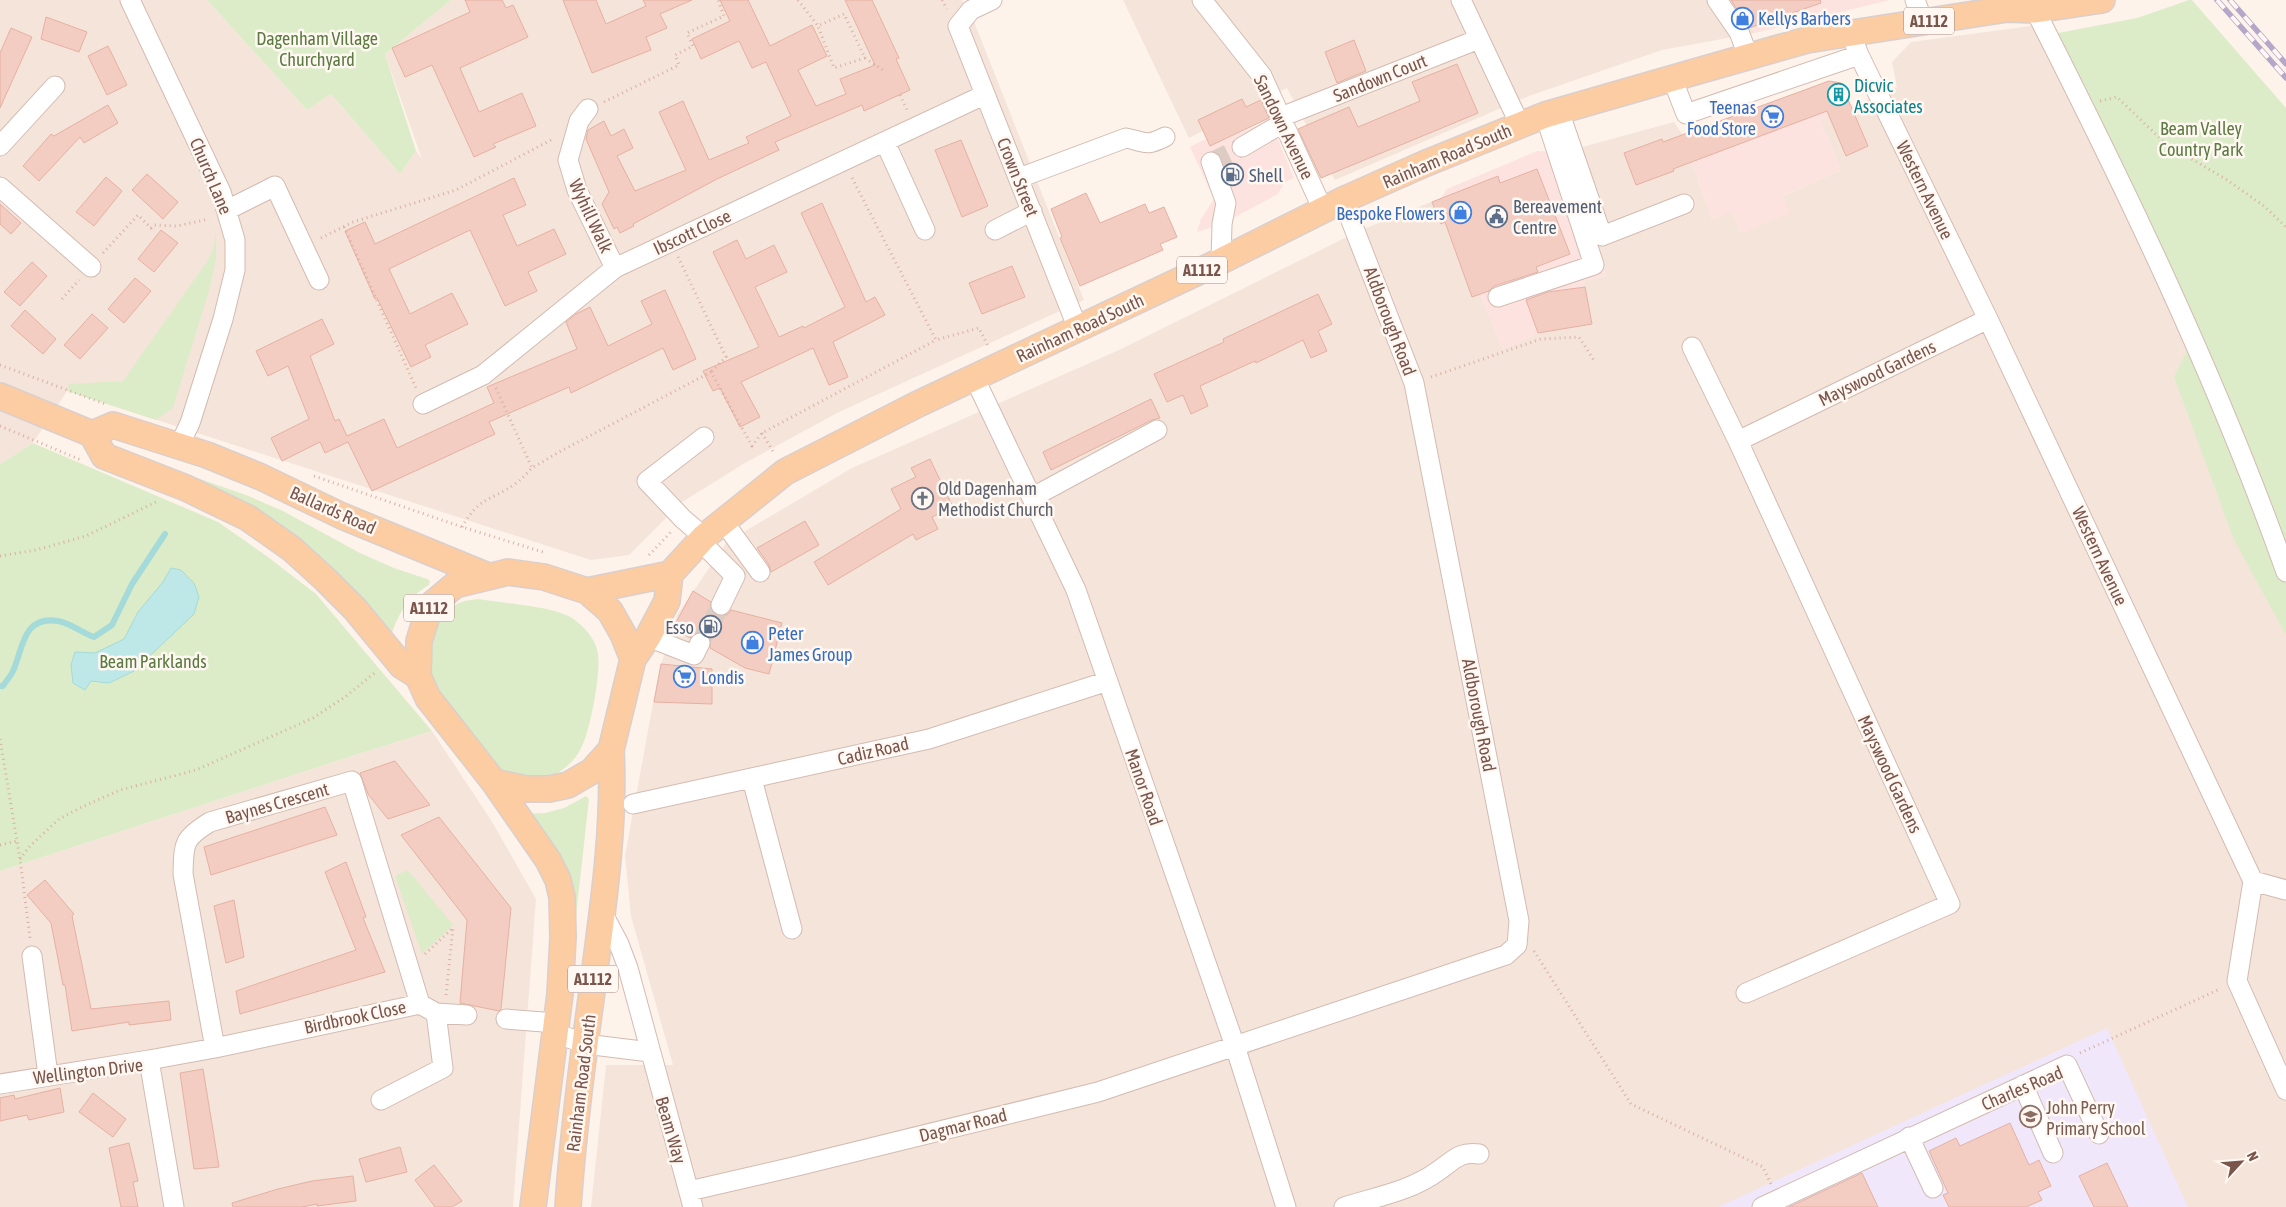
<svg xmlns="http://www.w3.org/2000/svg" width="2286" height="1207" font-family="'Asap Condensed',sans-serif">
  <style>
    .residential { fill: #f5e4d9 }
    .commercial { fill: #fde3df }
    .education { fill: #f0e7fa }
    .green { fill: #ddecc8 }
    .water { fill: #bee8e7; stroke: #a4dad9 }
    .lines { fill: none; stroke-linecap: round; stroke-linejoin: round }
    .stream { stroke: #a4dad9; stroke-width: 6 }
    .building { fill: #f3cdc2; stroke: #e6b0a2 }
    .minor-tunnel { stroke: #dcccc3; stroke-width: 19; stroke-dasharray: 19 9; stroke-linecap: butt }
    .minor-casing { stroke: #d3bbb2; stroke-width: 21 }
    .major-casing { stroke: #dacfcd; stroke-width: 28 }
    .path { stroke: #d9b0a4; stroke-width: 3; stroke-dasharray: 1 4; stroke-linecap: butt }
    .minor { stroke: #fff; stroke-width: 19 }
    .major { stroke: #fccca3; stroke-width: 25 }
    .rail-casing { stroke: #b4a7c9; stroke-width: 5.5 }
    .rail { stroke: #fff8f2; stroke-width: 4; stroke-dasharray: 11; stroke-linecap: butt }
    .labels { text-anchor: middle; dominant-baseline: central; stroke-width: 5; stroke-linejoin: round; paint-order: stroke }
    .shield { fill: #fff8f2; stroke: #a2867e; stroke-width: 1 }
    .shield-label { font-size: 16px; font-weight: bold; fill: #7a554c }
    .shop-label { font-size: 18px; fill: #366cbe; stroke: #fff8f2; text-anchor: start }
    .park-label { font-size: 18px; fill: #5b7a41; stroke: #fff8f2 }
    .street-label { font-size: 18px; fill: #7a554c; stroke: #fff8f2 }
    .culture-label { font-size: 18px; fill: #0d838f; stroke: #fff8f2; text-anchor: start }
    .service-label { font-size: 18px; fill: #4e5e75; stroke: #fff8f2; text-anchor: start }
    .worship-label { font-size: 18px; fill: #5b616d; stroke: #fff8f2; text-anchor: start }
    .education-label { font-size: 18px; fill: #785e54; stroke: #fff8f2; text-anchor: start }
  </style>
  <rect width="100%" height="100%" fill="#fdf3eb"/>
  <path class="residential" d="M0,0H207L307,110L331,94L400,174L416,151L422,159L385,54L451,0H962L971,14L1084,300L839,412L745,463L682,502L629,555L591,560L67,391L33,443L0,464Z
    M1123,0H1732L1755,33L1662,50L1529,96L1335,180L1287,88L1189,138Z
    M2038,25L2286,531V1207H591L606,1065H673L631,916L625,856L659,671L673,628L677,615L727,542L852,468L1119,350L1361,230L1441,198L1503,349L1538,333L1592,324L1583,281L1606,276L1564,152L1674,122L1682,134L1712,219L1732,211L1742,233L1783,196L1841,170L1820,120L1897,87L1892,62L1911,42Z
    M432,731L491,820L536,899L513,1207H0V871L355,755Z"/>
  <path class="commercial" d="M1719,0H1890L1755,33L1751,27L1742,30Z
    M1829,81L1841,83L1851,107L1820,120L1841,170L1783,196L1790,213L1742,233L1732,211L1712,219L1682,134Z
    M1270,120L1294,178L1285,182L1278,194L1222,224L1197,232L1201,219L1214,199L1190,147L1206,139L1210,146Z
    M1537,151L1564,152L1606,276L1583,281L1592,324L1538,333L1503,349L1441,198L1447,189Z"/>
  <path class="education" d="M2107,1028L2188,1207H1718Z"/>
  <path class="green" d="M207,0H451L385,54L416,151L400,174L331,94L307,110Z
    M2189,0H2192L2286,108V635L2234,540L2174,377L2191,343L2204,339L2058,33L2137,18Z
    M216,231V258L210,287L173,408L156,420L67,391L69,384L123,381L208,260L213,250Z
    M33,443L218,522L268,557L316,594L432,731L355,755L0,871V464Z
    M180,472L246,495L283,511L360,553L394,568L427,579L430,581L429,585C406,598 395,619 389,644L334,589L179,475Z
    M478,599C501,603 554,606 572,618C584,626 596,639 598,654C601,673 590,734 580,750C576,758 569,765 562,770C546,783 522,777 503,776L428,692L421,645L436,617L448,608L464,601Z
    M586,796L589,799L566,1006L565,911L522,814L545,813L564,808Z
    M408,870L453,925L422,954L395,876Z"/>
  <path class="water" d="M171,568L181,570L194,583L199,597L194,614L134,671L109,683L91,681L85,690L73,683L71,665L75,652L95,653L124,639L138,612L163,582Z"/>
  <g class="lines">
    <path class="stream" d="M0,686H3C6,681 10,677 12,673C23,652 21,615 58,621C70,623 83,633 94,637L112,625L132,584L165,534"/>
  </g>
  <path class="building" d="M465,0H502L506,8L513,5L528,37L460,68L479,112L522,93L536,126L493,144L496,147L474,157L432,65L405,77L392,48L470,12Z
    M563,0H596L606,24L646,6L643,0H692L660,14L667,28L646,37L651,50L592,73Z
    M720,0H748L770,46L812,25L827,56L798,70L816,106L846,94L840,79L875,65L845,0H872L899,58L896,59L910,90L864,111L862,105L775,142L779,150L717,179L633,224L634,226L620,233L617,227L614,229L602,204L609,192L586,139L588,130L604,121L611,136L624,129L633,148L617,156L635,191L686,170L659,112L683,101L709,160L749,143L746,137L791,116L766,62L752,68L739,41L701,59L692,39L730,21Z
    M1731,0H1820L1821,3L1749,28Z
    M46,17L87,32L79,52L41,39Z
    M11,28L32,37L0,108V53Z
    M1354,40L1366,71L1337,83L1325,52Z
    M108,46L127,85L107,95L88,56Z
    M1457,64L1478,113L1321,178L1298,129L1349,107L1358,127L1420,101L1412,82Z
    M1829,81L1841,83L1868,146L1846,156L1827,111L1673,169L1674,171L1636,185L1624,153L1662,139L1663,142Z
    M1242,99L1246,107L1261,100L1269,118L1210,146L1198,120Z
    M108,105L118,123L84,143L80,137L39,181L23,166L51,134L54,136Z
    M961,140L988,206L962,217L935,150Z
    M1537,169L1570,254L1536,267L1538,272L1494,286L1489,291L1472,297L1445,222L1441,224L1432,202L1498,176L1500,183Z
    M147,174L178,202L163,219L132,190Z
    M106,177L122,191L94,226L76,212Z
    M514,178L526,205L503,215L517,246L554,229L566,254L528,272L537,291L505,306L470,230L389,269L410,314L452,293L468,324L425,345L431,357L411,367L377,298L375,299L345,231L365,222L375,244Z
    M1086,193L1100,223L1145,204L1149,213L1164,207L1177,237L1160,244L1163,250L1080,286L1060,238L1062,237L1051,209Z
    M822,203L866,302L875,297L885,315L833,342L848,377L829,385L813,348L741,382L760,417L740,427L720,388L713,391L703,371L759,347L713,252L737,240L746,259L774,245L787,272L755,287L779,337L803,326L804,328L845,307L801,213Z
    M0,204L21,223L11,234L0,224Z
    M161,230L178,243L154,272L138,259Z
    M32,262L47,276L20,306L4,292Z
    M1012,266L1025,297L982,314L969,283Z
    M135,278L151,291L124,323L108,309Z
    M1585,287L1592,324L1538,333L1526,300L1548,292Z
    M665,290L696,359L673,370L663,348L571,393L569,387L489,422L495,434L372,491L348,442L325,453L320,442L282,461L271,438L309,419L288,366L268,376L256,351L322,319L334,344L310,356L335,421L339,419L347,436L384,419L397,448L494,403L487,387L577,349L566,322L576,314L590,307L608,346L652,324L641,301Z
    M1318,294L1332,324L1318,331L1327,351L1311,358L1303,340L1256,363L1255,361L1200,386L1208,406L1191,414L1183,395L1167,402L1154,374L1224,342L1223,339Z
    M25,310L56,339L43,354L11,326Z
    M92,314L108,328L80,359L64,345Z
    M1151,399L1160,418L1152,420L1051,470L1043,452Z
    M930,459L953,507L932,517L938,529L916,540L913,534L828,585L814,562L901,509L891,489L916,477L911,468Z
    M805,521L819,545L771,572L769,565L757,548Z
    M693,591L711,602V611L717,615H727L731,610L782,623L769,674L745,668L710,648V637L705,633H694L690,638L673,628Z
    M661,664L712,669V704L654,702Z
    M395,761L430,805L388,819L368,794L360,773Z
    M325,807L337,835L211,875L204,847Z
    M439,817L511,908L501,1009L499,1011L460,1003L467,920L401,835Z
    M346,862L366,917L363,918L385,972L240,1014L236,991L356,950L325,872Z
    M45,880L74,914L72,916L91,1009L169,1001L171,1020L129,1025V1022L72,1031L65,985H63L51,923L27,895Z
    M234,900L244,957L226,963L214,906Z
    M203,1069L219,1167L194,1169L180,1073Z
    M60,1088L64,1112L29,1120L27,1115L0,1121V1098L14,1095L15,1099Z
    M93,1093L126,1119L113,1137L79,1112Z
    M2010,1123L2029,1165L2039,1160L2051,1186L2038,1192L2042,1200L2026,1207H1949L1943,1195L1948,1193L1929,1151L1956,1138L1960,1146Z
    M129,1143L138,1181L133,1182L138,1207H121L109,1148Z
    M400,1147L407,1172L366,1182L359,1159Z
    M2107,1163L2128,1207H2094L2079,1176Z
    M434,1165L462,1201L452,1207H435L415,1180Z
    M1862,1173L1878,1207H1789Z
    M353,1176L356,1201L317,1206V1204L302,1207H233L232,1203L278,1189L312,1181Z"/>
  <g class="lines">
    <path class="minor-tunnel" d="M1211,162L1242,147
      M700,643L721,605"/>
    <defs>
      <path id="minor" d="M130,0L221,192L235,240V270L223,319L190,423L179,446
        M992,0L971,10L958,26L1078,329
        M1202,0L1262,76L1323,210
        M1461,0L1520,125
        M1717,0L1739,32L1749,58
        M1915,0L1923,21
        M2035,10C2128,193 2217,378 2286,572
        M1850,32L1859,55L1988,319L2253,881L2237,981L2286,1090
        M1672,78L1686,114L1859,55
        M588,109L579,121L568,160L577,190L615,268
        M1559,111L1602,236L1684,204
        M1281,117L1479,39
        M885,142L925,230
        M0,146L55,86
        M1242,147L1283,123
        M1211,162L1226,203L1222,224L1221,261
        M1019,178L1126,138C1147,142 1144,147 1165,137
        M0,187L91,267
        M227,210L275,186L319,280
        M995,230L1032,211
        M1498,297L1594,265L1545,115
        M1692,347L1738,441L1950,904L1746,993
        M974,377L1076,590L1235,1046L1286,1207
        M423,404L483,375L615,268L984,95
        M704,437L647,481L683,519L704,537
        M1738,441L1988,319
        M1033,497L1157,430
        M723,521L760,572
        M700,541L735,576L721,605
        M648,637L694,655L700,643
        M752,779L792,929
        M633,804L929,739L1108,681
        M2253,881L2286,890
        M602,912L619,944L628,968L693,1207
        M32,956L48,1075
        M436,1013L467,1015
        M506,1019L556,1023
        M556,1033L585,1044L650,1052
        M215,1048L183,874C184,844 182,839 210,822L352,781L420,1004
        M149,1060L215,1048L420,1004L436,1013L443,1068L381,1100
        M0,1084L149,1060L174,1207
        M2023,1085L2053,1153
        M1909,1137L1933,1188
        M689,1191L793,1167L1098,1092L1506,955L1517,945L1519,921L1414,383L1343,200
        M1344,1207C1376,1197 1411,1191 1438,1171C1453,1161 1459,1151 1479,1154
        M1762,1207L2067,1065L2099,1134"/>
      <path id="major" d="M0,396L92,434L104,456L186,488L248,518L292,549L326,580L355,609L402,666L418,676
        M92,434L113,425L207,455L261,477L342,516L488,576
        M587,591L670,574
        M633,659L648,637L667,601L670,574L704,537L785,472L916,405L1221,261L1343,200L1424,164L1545,115L1698,71L1807,40L2007,9L2035,10L2102,0
        M494,782L526,789H549L568,785L592,771L611,750L633,659L623,634L610,611L587,591L544,577L508,572L455,585L430,606L419,641L418,676L428,698L494,782L548,860L558,880L562,897L563,937L560,994L533,1207
        M568,1207C573,1132 583,1058 593,984C603,907 615,828 611,750"/>
    </defs>
    <use href="#minor" class="minor-casing"/>
    <use href="#major" class="major-casing"/>
    <path class="path" d="M798,0L818,26
      M942,0L947,9
      M865,58L834,68L818,26L844,14L865,58L886,72
      M900,95L908,112
      M2100,101L2117,97L2165,143L2227,180L2264,206L2286,227
      M604,102L679,65L675,55L693,46L687,33L724,16L718,0
      M852,178L936,340L979,328L989,348
      M344,227L416,388
      M321,238L353,222L456,190L553,139
      M103,253L138,215L151,228L154,225L177,226L209,219
      M678,257L726,357L711,372
      M62,299L79,280
      M0,365L105,404
      M1431,377L1541,339L1579,337L1595,362
      M496,388L532,468L559,452L711,372L752,446L762,433L936,340
      M0,426L81,460
      M762,433L774,453
      M314,476L462,527L546,553
      M462,527C480,496 489,502 515,484C521,480 527,473 532,468
      M649,555L671,532
      M0,556L36,550L86,536L158,501
      M0,739L20,859L30,938
      M0,845L17,841
      M20,859L30,846L59,819L82,807L120,790L196,770L313,718L345,697L377,671
      M1534,951L1631,1104L1763,1167L1771,1184
      M425,954L453,928
      M446,995L453,928
      M2080,1053L2220,989"/>
    <use href="#minor" class="minor"/>
    <use href="#major" class="major"/>
    <defs>
      <path id="rail" d="M2217,0L2286,78
        M2230,0L2286,64"/>
    </defs>
    <use href="#rail" class="rail-casing"/>
    <use href="#rail" class="rail"/>
  </g>
  <defs>
    <symbol id="shop-ring" viewBox="-11 -11 22 22"><circle r="9.5" fill="#fff8f2" stroke="#3f7fe0" stroke-width="1.5"/><path d="M-5-2.5h2.3a2.7 3.5 0 0 1 5.4 0H5L5.5 6h-11ZM-1.5-2.5h3a1.5 2.3 0 0 0-3 0Z" fill="#3f7fe0"/></symbol>
    <symbol id="building-ring" viewBox="-11 -11 22 22"><circle r="9.5" fill="#fff8f2" stroke="#0f9aa8" stroke-width="1.5"/><path d="M-4-6H4V6H1V3H-1V6H-4ZM-2.5-4.3h1.7v1.8h-1.7ZM.8-4.3h1.7v1.8H.8ZM-2.5-1h1.7V.8h-1.7ZM.8-1h1.7V.8H.8Z" fill="#0f9aa8"/></symbol>
    <symbol id="supermarket-ring" viewBox="-11 -11 22 22"><circle r="9.5" fill="#fff8f2" stroke="#3f7fe0" stroke-width="1.5"/><path d="M-6-5.5h2.5l.6 2H6L4.5 2H-2.5L-4.4-4H-6ZM-1.5 3.2a1.3 1.3 0 1 0 .1 0ZM3 3.2a1.3 1.3 0 1 0 .1 0Z" fill="#3f7fe0"/></symbol>
    <symbol id="fuel-ring" viewBox="-11 -11 22 22"><circle r="9.5" fill="#fff8f2" stroke="#5c6f8a" stroke-width="1.5"/><path d="M-5.5-6h7V0h2V4h1.3V-2.5L3-4.5l.8-.8L6-3V5H2.5V1h-1V6h-7ZM-4.2-4.7v3.2H.2V-4.7Z" fill="#5c6f8a"/></symbol>
    <symbol id="civic-ring" viewBox="-11 -11 22 22"><circle r="9.5" fill="#fff8f2" stroke="#5c6f8a" stroke-width="1.5"/><path d="M-.6-6.5H3V-4.5H.6V-3L4-1V1h2V6H-6V1h2V-1L-.6-3ZM-1.2 2.5V6h2.4V2.5Z" fill="#5c6f8a"/></symbol>
    <symbol id="church-ring" viewBox="-11 -11 22 22"><circle r="9.5" fill="#fff8f2" stroke="#6b7280" stroke-width="1.5"/><path d="M-1.2-6h2.4v3.5h3.3v2.4h-3.3V6h-2.4V-.1h-3.3v-2.4h3.3Z" fill="#6b7280"/></symbol>
    <symbol id="school-ring" viewBox="-11 -11 22 22"><circle r="9.5" fill="#fff8f2" stroke="#8d6e63" stroke-width="1.5"/><path d="M0-5L7-2L0 1L-7-2ZM-4 1L0 2.5L4 1V4Q0 6-4 4Z" fill="#8d6e63"/></symbol>
  </defs>
  <g fill-rule="evenodd">
    <use href="#shop-ring" x="1730" y="6" width="25" height="25"/>
    <use href="#building-ring" x="1826" y="82" width="25" height="25"/>
    <use href="#supermarket-ring" x="1760" y="104" width="25" height="25"/>
    <use href="#fuel-ring" x="1220" y="162" width="25" height="25"/>
    <use href="#shop-ring" x="1448" y="200" width="25" height="25"/>
    <use href="#civic-ring" x="1484" y="204" width="25" height="25"/>
    <use href="#church-ring" x="910" y="486" width="25" height="25"/>
    <use href="#fuel-ring" x="698" y="614" width="25" height="25"/>
    <use href="#shop-ring" x="740" y="630" width="25" height="25"/>
    <use href="#supermarket-ring" x="672" y="664" width="25" height="25"/>
    <use href="#school-ring" x="2018" y="1104" width="25" height="25"/>
  </g>
  <g class="labels">
    <g class="shield">
      <rect x="1904" y="7.5" width="50" height="27" rx="4"/>
      <rect x="1177" y="256.5" width="50" height="27" rx="4"/>
      <rect x="404" y="594.5" width="50" height="27" rx="4"/>
      <rect x="568" y="965.5" width="50" height="27" rx="4"/>
    </g>
    <g class="shield-label">
      <text x="1929" y="21">A1112</text>
      <text x="1202" y="270">A1112</text>
      <text x="429" y="608">A1112</text>
      <text x="593" y="979">A1112</text>
    </g>
    <g class="shop-label">
      <text x="1758" y="18">Kellys Barbers</text>
      <text x="1756" y="107" text-anchor="end">Teenas<tspan x="1756" dy="21">Food Store</tspan></text>
      <text x="1445" y="213" text-anchor="end">Bespoke Flowers</text>
      <text x="768" y="633">Peter<tspan x="768" dy="21">James Group</tspan></text>
      <text x="701" y="677">Londis</text>
    </g>
    <g class="park-label">
      <text x="317" y="38">Dagenham Village<tspan x="317" dy="21">Churchyard</tspan></text>
      <text x="2201" y="128">Beam Valley<tspan x="2201" dy="21">Country Park</tspan></text>
      <text x="153" y="661">Beam Parklands</text>
    </g>
    <g class="street-label">
      <text transform="translate(1380 78) rotate(-22)">Sandown Court</text>
      <text transform="translate(1284 127) rotate(64)">Sandown Avenue</text>
      <text transform="translate(1447 156) rotate(-23)">Rainham Road South</text>
      <text transform="translate(211 176) rotate(67)">Church Lane</text>
      <text transform="translate(1018 177) rotate(68)">Crown Street</text>
      <text transform="translate(1925 190) rotate(64)">Western Avenue</text>
      <text transform="translate(591 216) rotate(65)">Wyhill Walk</text>
      <text transform="translate(692 232) rotate(-25)">Ibscott Close</text>
      <text transform="translate(1390 321) rotate(69)">Aldborough Road</text>
      <text transform="translate(1080 328) rotate(-25)">Rainham Road South</text>
      <text transform="translate(1877 373) rotate(-26)">Mayswood Gardens</text>
      <text transform="translate(333 510) rotate(24)">Ballards Road</text>
      <text transform="translate(2100 556) rotate(65)">Western Avenue</text>
      <text transform="translate(1479 715) rotate(79)">Aldborough Road</text>
      <text transform="translate(873 751) rotate(-13)">Cadiz Road</text>
      <text transform="translate(1890 774) rotate(65)">Mayswood Gardens</text>
      <text transform="translate(1144 787) rotate(71)">Manor Road</text>
      <text transform="translate(277 803) rotate(-16)">Baynes Crescent</text>
      <text transform="translate(355 1017) rotate(-12)">Birdbrook Close</text>
      <text transform="translate(88 1071) rotate(-7)">Wellington Drive</text>
      <text transform="translate(581 1083) rotate(-83)">Rainham Road South</text>
      <text transform="translate(2022 1088) rotate(-23)">Charles Road</text>
      <text transform="translate(963 1125) rotate(-14)">Dagmar Road</text>
      <text transform="translate(671 1130) rotate(74)">Beam Way</text>
    </g>
    <g class="culture-label">
      <text x="1854" y="85">Dicvic<tspan x="1854" dy="21">Associates</tspan></text>
    </g>
    <g class="service-label">
      <text x="1249" y="175">Shell</text>
      <text x="1513" y="206">Bereavement<tspan x="1513" dy="21">Centre</tspan></text>
      <text x="694" y="627" text-anchor="end">Esso</text>
    </g>
    <g class="worship-label">
      <text x="938" y="488">Old Dagenham<tspan x="938" dy="21">Methodist Church</tspan></text>
    </g>
    <g class="education-label">
      <text x="2046" y="1107">John Perry<tspan x="2046" dy="21">Primary School</tspan></text>
    </g>
  </g>
  <g transform="translate(2241 1162) rotate(64)" stroke="#fff8f2" stroke-width="4" paint-order="stroke">
  <path d="M0-4L9 19L0 12L-9 19Z" fill="#7a554c"/>
  <text y="-8" font-size="14" font-weight="bold" text-anchor="middle" fill="#7a554c">N</text>
  </g>
</svg>
